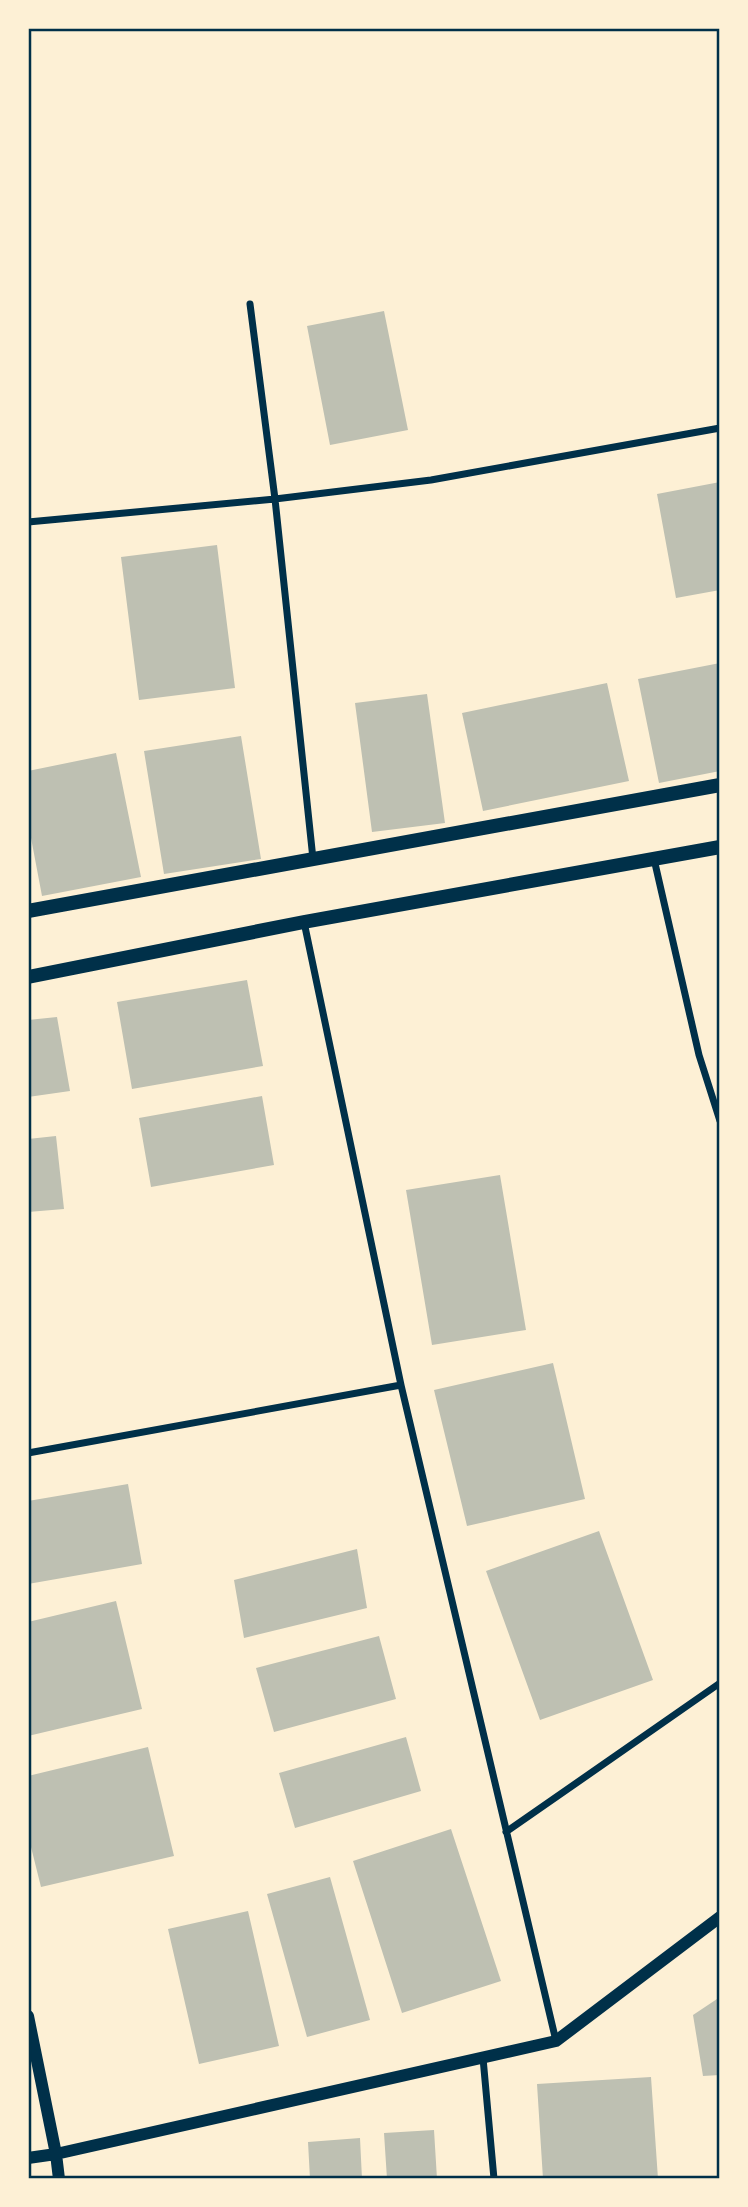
<svg xmlns="http://www.w3.org/2000/svg" width="748" height="2207" font-family="Georgia,serif">
  <style>
    .building { fill: #bec0b2 }
    .lines { fill: none; stroke-linecap: round; stroke-linejoin: round }
    .minor { stroke: #003049; stroke-width: 7 }
    .tertiary { stroke: #003049; stroke-width: 12 }
    .secondary { stroke: #003049; stroke-width: 14 }
    .neatline { fill: none; stroke: #003049; stroke-width: 2.5 }
  </style>
  <rect width="100%" height="100%" fill="#fdf0d5"/>
  <path class="building" d="M384,311L408,430L330,445L307,326Z
    M720,482V590L676,598L657,494Z
    M217,545L235,688L139,700L121,557Z
    M720,663V771L659,783L638,679Z
    M607,683L629,781L483,811L462,713Z
    M427,694L445,823L372,832L355,703Z
    M241,736L261,859L164,874L144,751Z
    M116,753L141,877L42,896L28,822V771Z
    M247,980L263,1066L132,1089L117,1002Z
    M57,1017L70,1091L28,1097V1020Z
    M262,1096L274,1165L151,1187L139,1118Z
    M56,1136L64,1209L28,1212V1139Z
    M500,1175L526,1330L432,1345L406,1190Z
    M553,1363L585,1499L467,1526L434,1390Z
    M128,1484L142,1564L28,1584V1501Z
    M599,1531L653,1680L540,1720L486,1571Z
    M357,1549L367,1608L244,1638L234,1580Z
    M116,1601L142,1709L28,1736V1622Z
    M379,1636L396,1699L274,1732L256,1668Z
    M406,1737L421,1791L295,1828L279,1773Z
    M148,1747L174,1856L41,1887L28,1835V1776Z
    M451,1829L501,1981L402,2013L353,1861Z
    M330,1877L370,2020L307,2037L267,1894Z
    M248,1911L279,2046L199,2064L168,1929Z
    M720,1997V2075L703,2076L693,2015Z
    M651,2077L658,2179H543L537,2084Z
    M434,2130L437,2179H387L384,2133Z
    M360,2138L362,2179H310L308,2142Z"/>
  <g class="lines">
    <path class="minor" d="M250,304L275,499L313,859
      M28,522L275,499L431,480L720,428
      M654,859L699,1055L720,1121
      M304,922L401,1385L556,2041
      M28,1453L401,1385
      M506,1832L720,1683
      M483,2058L494,2179"/>
    <path class="tertiary" d="M28,2016L56,2154L59,2179
      M28,2158L56,2154L556,2041L720,1917"/>
    <path class="secondary" d="M28,911L720,785
      M28,977L304,922L720,847"/>
  </g>
  <rect width="748" height="2207" fill="none" stroke="#fdf0d5" stroke-width="60"/>
  <rect x="30" y="30" width="688" height="2147" class="neatline"/>
</svg>
